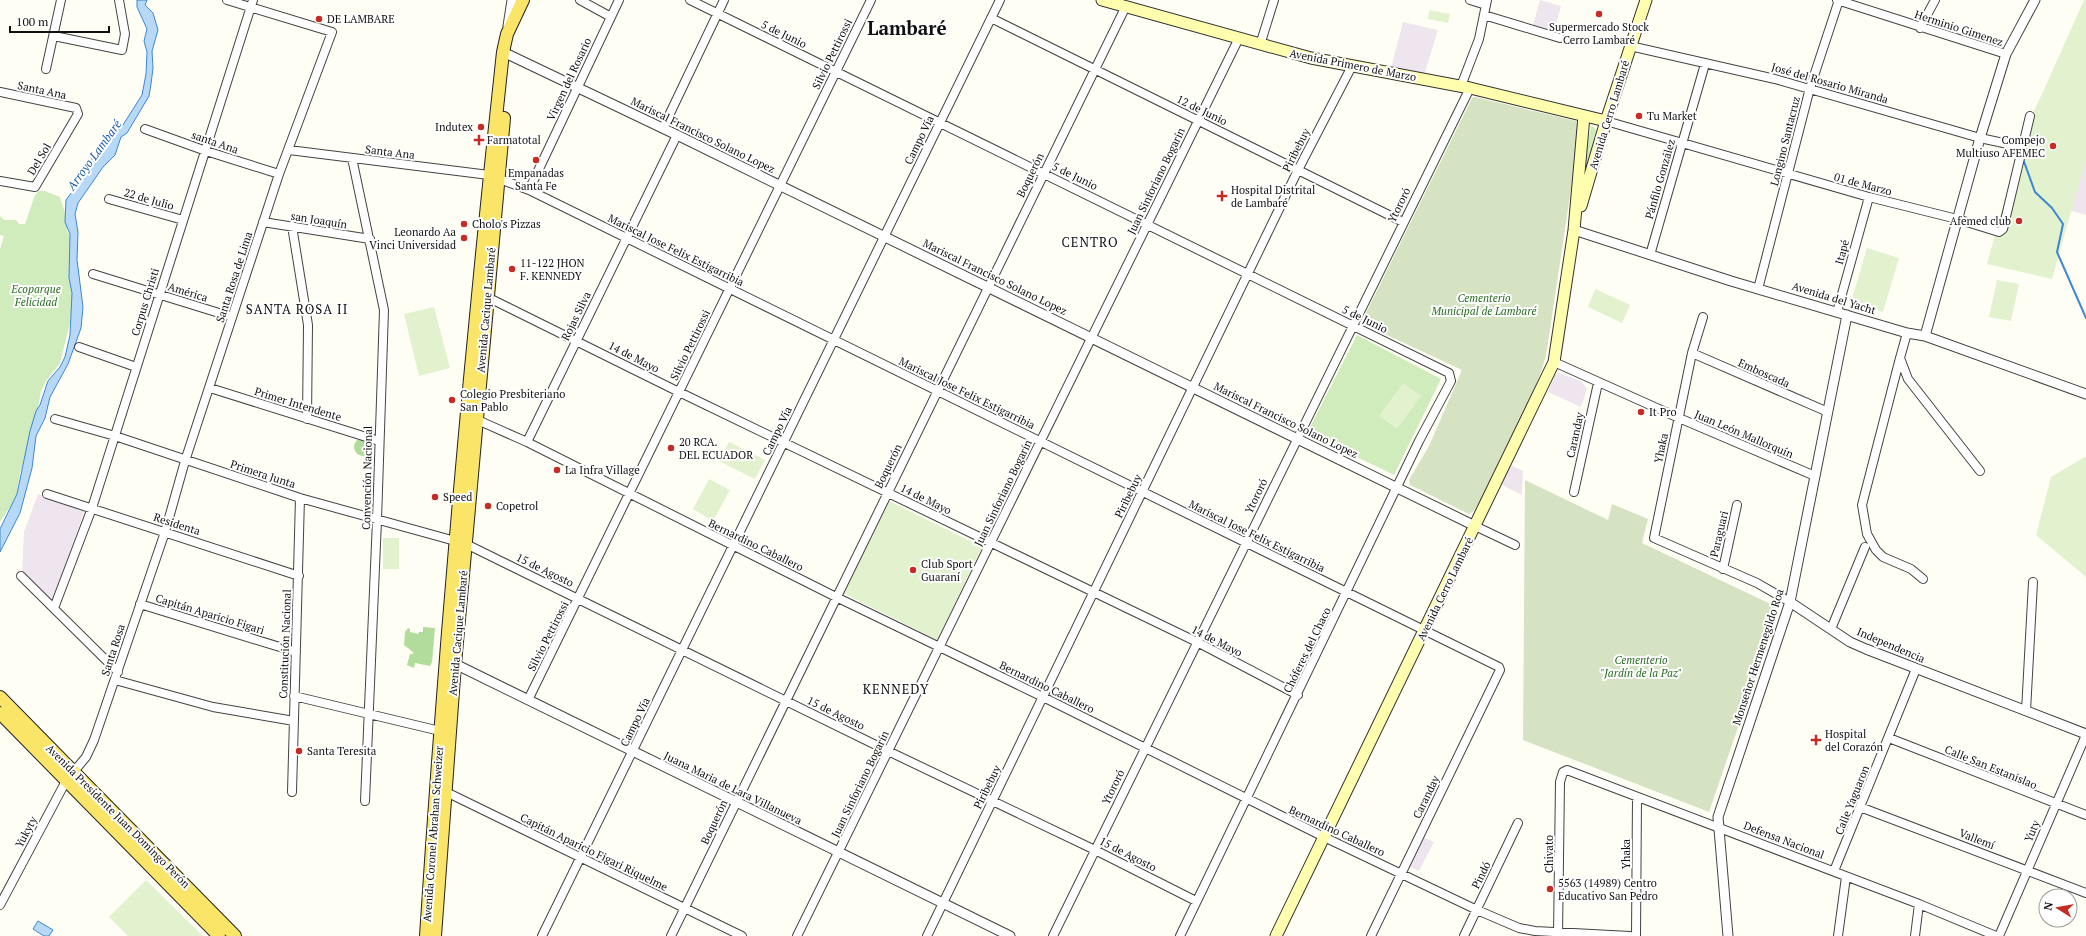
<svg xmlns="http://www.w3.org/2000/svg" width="2086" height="936" font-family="'PT Serif',serif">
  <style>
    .industrial { fill: #efe5ef }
    .green { fill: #d0ebbc }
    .forest { fill: #b2dc9b }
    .cemetery { fill: #d5e3c3 }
    .pitch { fill: #e2f2ce }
    .water { fill: #b7d9f7; stroke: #3d87d0 }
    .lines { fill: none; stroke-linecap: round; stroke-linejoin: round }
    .stream { stroke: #3d87d0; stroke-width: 2 }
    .minor-casing { stroke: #434343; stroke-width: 10 }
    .tertiary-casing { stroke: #434343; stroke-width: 11 }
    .secondary-casing { stroke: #323232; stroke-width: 13 }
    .primary-casing { stroke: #212121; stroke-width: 14 }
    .minor { stroke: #fff; stroke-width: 8 }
    .tertiary { stroke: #fff; stroke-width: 9 }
    .secondary { stroke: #fffeaf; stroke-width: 11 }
    .primary { stroke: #fae569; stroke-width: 12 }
    .poi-dot { fill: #c42c24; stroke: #fff; stroke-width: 1.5 }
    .labels { text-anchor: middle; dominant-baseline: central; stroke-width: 4; stroke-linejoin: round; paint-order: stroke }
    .poi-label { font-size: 11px; fill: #101010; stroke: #fff; text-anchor: start }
    .street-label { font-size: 11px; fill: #101010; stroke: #fff }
    .park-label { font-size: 11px; font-style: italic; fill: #276b1e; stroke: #fff }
    .water-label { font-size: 12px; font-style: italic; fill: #1659a6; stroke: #fff }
    .quarter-label { font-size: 13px; letter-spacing: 1px; fill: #101010; stroke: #fff }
    .town-label { font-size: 19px; font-weight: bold; fill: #101010; stroke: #fff }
  </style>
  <rect width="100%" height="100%" fill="#fffef4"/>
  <path class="industrial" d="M1540,0L1561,6L1554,31L1533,25Z
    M1403,22L1438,30L1424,75L1391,68Z
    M2086,155V215L2068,210Z
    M1559,373L1581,381L1587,389L1581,407L1548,392L1555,375Z
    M1509,464L1523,471L1522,495L1500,484Z
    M38,494L85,509L52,602L22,574L24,532Z
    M1421,836L1434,842L1419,871L1410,867L1408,864Z"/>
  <path class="green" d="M1591,126H1593L1596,130L1583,185L1580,184Z
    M39,191H45L60,197L67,219V231L72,240L73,291L70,323L60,363L46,381L41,391L38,408L29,445L20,473L16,498L0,522V249L4,236L0,235V216L4,220H16L19,224H25L35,195Z
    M1357,335L1441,379L1394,475L1307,433Z"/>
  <path class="forest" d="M354 447a9 9 0 1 1 18 0a9 9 0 1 1-18 0Z
    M423,627L435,628L432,662L430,666L415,663L414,668L407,665L410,654H413V652L404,645L405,632L408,628L410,629V632L418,634L419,632H423Z"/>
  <path class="cemetery" d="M1475,97L1576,121L1580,129L1546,356C1531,407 1501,465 1474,511L1469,514L1410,485L1409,480L1429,446L1462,370L1361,323L1472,98Z
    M1525,480L1608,520L1612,504L1648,519L1642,543L1779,608L1709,812L1523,740Z"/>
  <path class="pitch" d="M2084,0H2086V159L2052,279L1987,264L2023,133L2043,92Z
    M1429,10L1450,14L1448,23L1428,19Z
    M1867,248L1899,258L1883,312L1851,302Z
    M1997,280L2019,284L2011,321L1989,317Z
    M1595,289L1630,305L1622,323L1588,307Z
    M434,307L450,368L419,376L404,314Z
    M1403,383L1421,396L1397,429L1379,416Z
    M729,442L765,460L755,479L719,461Z
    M2086,456V577L2036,535L2051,477Z
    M709,479L730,490L713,521L693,509Z
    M889,501L982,547L937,640L843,593Z
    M383,538H399V569H383Z
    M146,880L202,935V936H128L109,917Z"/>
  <path class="water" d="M137,0H147L145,5L153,13L158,30L152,51L153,68L151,84L149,96L127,133L121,137L115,155L103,167L78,203L75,214L78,232L77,260L83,307L81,328L68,364L50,397L45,418L36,436L32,468L20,513L0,552V529L17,494L30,431L36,411L40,405L48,381L60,367L65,357L70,335L72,293L69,278L70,234L65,222L66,200L83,177L84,168L112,135L121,128L142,95L146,74L147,52L144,41L147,29L137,7Z
    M38,921L53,930L49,936H44L33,929Z"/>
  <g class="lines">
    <path class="stream" d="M2023,159L2035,192L2052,208L2063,224L2057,252L2086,318"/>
    <defs>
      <path id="minor" d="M580,0L611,17
        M690,0L1449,373L1451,381L1419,441L1180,936
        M1470,0L1486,5
        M1837,0L2006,54
        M1484,15L1560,38
        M991,18L1403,222
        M1920,28L1935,0
        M54,36L122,50L125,34L119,0
        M1260,45L1274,0
        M1630,46L1775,79L1980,138L2022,147
        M46,69L61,0
        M1461,86L1479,39L1487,0
        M0,92L76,108L78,114L35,187L0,181
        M1606,121L1869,197L1957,219L1999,232L2003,229L2030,116
        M663,128L724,0
        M145,129L206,151L279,174
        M289,150L489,175L529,190L1499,667L1500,670L1371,936
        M352,158L384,310L377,520L365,801
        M529,190L619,0
        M109,199L183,220
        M263,222L370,239
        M292,226L308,325L307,419
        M1650,255L1705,64
        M93,274L232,317
        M1758,289L1810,88L1839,0
        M485,296L679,392L1197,642L1298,695
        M1837,312L1869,197
        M1703,317L1692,353L1654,538L1757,583L1790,602
        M1907,333L1900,358L1908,379L1980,471
        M79,347L136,367
        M1692,353L1828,412
        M1900,358L1862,505L1867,534L1876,550L1883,557L1911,569L1923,579
        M1554,362L1679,418L1815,476
        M210,388L379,441
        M473,418L527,442L836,597L1043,697L1324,837L1477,910L1519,928L1535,931L1630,936
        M55,419L115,436L300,498L466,544L888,751L1095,850L1196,901
        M527,442L677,135
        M1574,492L1598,383
        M47,494L299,576
        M1475,526L1515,545
        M1723,569L1737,505
        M21,576L118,672
        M140,604L296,652
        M54,608L92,508L253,0
        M1831,629L1865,547
        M115,680L213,707L294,721
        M294,696L440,731
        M528,700L871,0
        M2026,711L2033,582
        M1889,738L2086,815
        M442,790L742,936
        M292,792L300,498
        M1860,807L2086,893
        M1834,871L1916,669
        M0,905L66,781L86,757L94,740L165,532L185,461L279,174L332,32L227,0
        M542,936L1000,0
        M671,936L1126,6
        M797,936L1239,38
        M927,936L1298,170L1352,66
        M1053,936L1470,88
        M1464,936L1518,823
        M1558,936L1560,782L1563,772L1567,770L1919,904L1996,936
        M1636,936L1637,797
        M1838,936L1846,877
        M1915,936L1919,904
        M1999,936L2086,735"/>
      <path id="tertiary" d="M508,26L512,0
        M503,52L677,135L1475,526
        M1574,230L1731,281L1907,333L1925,336L2086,394
        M1925,336L1980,138L2006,54L2035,0
        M1790,602L1850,642L1866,649L2086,734
        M451,662L1010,936
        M1728,936L1718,817L1790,602L1847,315"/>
      <path id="secondary" d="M1102,0L1311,58L1470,88L1606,121
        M1581,206L1606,121L1646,0
        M1276,936L1554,362L1574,230L1584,116"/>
      <path id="primary" d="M0,697L235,936
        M0,713L219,936
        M426,936C445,641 471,346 503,52L507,34L523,0
        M435,936L455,664L504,118"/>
    </defs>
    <use href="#minor" class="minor-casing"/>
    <use href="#tertiary" class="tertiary-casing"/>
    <use href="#secondary" class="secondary-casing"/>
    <use href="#primary" class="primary-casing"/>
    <use href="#minor" class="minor"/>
    <use href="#tertiary" class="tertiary"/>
    <use href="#secondary" class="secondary"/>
    <use href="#primary" class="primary"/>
  </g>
  <g class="poi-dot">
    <circle cx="1599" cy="14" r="4"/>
    <circle cx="319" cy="19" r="4"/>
    <circle cx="1639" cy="116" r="4"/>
    <circle cx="481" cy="127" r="4"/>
    <path d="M477 134h4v4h4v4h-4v4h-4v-4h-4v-4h4z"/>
    <circle cx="2053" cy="146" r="4"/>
    <circle cx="536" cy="160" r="4"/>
    <path d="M1220 190h4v4h4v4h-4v4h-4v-4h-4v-4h4z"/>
    <circle cx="2019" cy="221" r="4"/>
    <circle cx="464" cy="224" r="4"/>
    <circle cx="464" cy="238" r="4"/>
    <circle cx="512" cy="269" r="4"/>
    <circle cx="452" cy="400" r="4"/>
    <circle cx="1641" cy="412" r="4"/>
    <circle cx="671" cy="448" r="4"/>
    <circle cx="557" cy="470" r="4"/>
    <circle cx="435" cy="497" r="4"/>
    <circle cx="488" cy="506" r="4"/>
    <circle cx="913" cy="570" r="4"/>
    <path d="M1814 734h4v4h4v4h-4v4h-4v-4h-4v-4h4z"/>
    <circle cx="299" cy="751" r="4"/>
    <circle cx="1550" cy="889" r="4"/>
  </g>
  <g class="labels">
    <g class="poi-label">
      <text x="327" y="19">DE LAMBARE</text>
      <text x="1599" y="27" text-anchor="middle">Supermercado Stock<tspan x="1599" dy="13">Cerro Lambaré</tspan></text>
      <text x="1647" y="116">Tu Market</text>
      <text x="473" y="127" text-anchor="end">Indutex</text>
      <text x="487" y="140">Farmatotal</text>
      <text x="2045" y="140" text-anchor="end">Compejo<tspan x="2045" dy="13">Multiuso AFEMEC</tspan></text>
      <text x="536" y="173" text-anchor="middle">Empanadas<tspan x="536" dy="13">Santa Fe</tspan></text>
      <text x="1231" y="190">Hospital Distrital<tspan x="1231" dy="13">de Lambaré</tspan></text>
      <text x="2011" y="221" text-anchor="end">Afemed club</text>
      <text x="472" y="224">Cholo's Pizzas</text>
      <text x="456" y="232" text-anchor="end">Leonardo Aa<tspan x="456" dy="13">Vinci Universidad</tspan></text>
      <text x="520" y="263">11-122 JHON<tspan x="520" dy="13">F. KENNEDY</tspan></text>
      <text x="460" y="394">Colegio Presbiteriano<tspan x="460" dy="13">San Pablo</tspan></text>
      <text x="1649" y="412">It Pro</text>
      <text x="679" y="442">20 RCA.<tspan x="679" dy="13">DEL ECUADOR</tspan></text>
      <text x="565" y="470">La Infra Village</text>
      <text x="443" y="497">Speed</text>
      <text x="496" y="506">Copetrol</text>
      <text x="921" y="564">Club Sport<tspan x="921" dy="13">Guaraní</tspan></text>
      <text x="1825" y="734">Hospital<tspan x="1825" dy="13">del Corazón</tspan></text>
      <text x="307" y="751">Santa Teresita</text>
      <text x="1558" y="883">5563 (14989) Centro<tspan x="1558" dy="13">Educativo San Pedro</tspan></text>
    </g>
    <g class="street-label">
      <text transform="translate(1959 28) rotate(18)">Herminio Gimenez</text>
      <text transform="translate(784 34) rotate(26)">5 de Junio</text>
      <text transform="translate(832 54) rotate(-64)">Silvio Pettirossi</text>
      <text transform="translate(1353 65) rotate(11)">Avenida Primero de Marzo</text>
      <text transform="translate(569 79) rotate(-65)">Virgen del Rosario</text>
      <text transform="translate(1830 83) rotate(16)">José del Rosario Miranda</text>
      <text transform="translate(42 90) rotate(12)">Santa Ana</text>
      <text transform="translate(1202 110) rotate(26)">12 de Junio</text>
      <text transform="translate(1609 115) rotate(-73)">Avenida Cerro Lambaré</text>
      <text transform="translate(703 135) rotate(26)">Mariscal Francisco Solano Lopez</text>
      <text transform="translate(919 140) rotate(-64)">Campo Vía</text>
      <text transform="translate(1785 141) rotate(-76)">Longino Santacruz</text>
      <text transform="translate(215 142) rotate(19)">santa Ana</text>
      <text transform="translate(1296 150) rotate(-63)">Piribebuy</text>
      <text transform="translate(390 152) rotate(7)">Santa Ana</text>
      <text transform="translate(39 159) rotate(-59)">Del Sol</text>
      <text transform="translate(1030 175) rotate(-64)">Boquerón</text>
      <text transform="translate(1075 176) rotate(26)">5 de Junio</text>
      <text transform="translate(1660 179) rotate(-74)">Pánfilo González</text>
      <text transform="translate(1156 181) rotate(-64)">Juan Sinforiano Bogarín</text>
      <text transform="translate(1863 184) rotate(15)">01 de Marzo</text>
      <text transform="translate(149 199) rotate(16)">22 de Julio</text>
      <text transform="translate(1399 205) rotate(-64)">Ytororó</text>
      <text transform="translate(319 220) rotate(9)">san Joaquín</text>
      <text transform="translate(676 250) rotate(26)">Mariscal Jose Felix Estigarribia</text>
      <text transform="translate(1842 252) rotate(-75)">Itapé</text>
      <text transform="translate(234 277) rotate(-72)">Santa Rosa de Lima</text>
      <text transform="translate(995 277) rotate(26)">Mariscal Francisco Solano Lopez</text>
      <text transform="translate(188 292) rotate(17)">América</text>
      <text transform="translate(1834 298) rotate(17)">Avenida del Yacht</text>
      <text transform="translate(145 302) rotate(-73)">Corpus Christi</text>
      <text transform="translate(486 310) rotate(-85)">Avenida Cacique Lambaré</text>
      <text transform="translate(576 316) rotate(-64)">Rojas Silva</text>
      <text transform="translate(1365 319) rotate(26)">5 de Junio</text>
      <text transform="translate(690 345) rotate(-64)">Silvio Pettirossi</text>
      <text transform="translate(634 357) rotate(27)">14 de Mayo</text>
      <text transform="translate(1764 373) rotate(24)">Emboscada</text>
      <text transform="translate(967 393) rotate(26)">Mariscal Jose Felix Estigarribia</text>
      <text transform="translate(298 404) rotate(17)">Primer Intendente</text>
      <text transform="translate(1286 420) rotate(26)">Mariscal Francisco Solano Lopez</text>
      <text transform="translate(777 431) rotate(-64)">Campo Vía</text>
      <text transform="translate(1744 434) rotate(23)">Juan León Mallorquín</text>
      <text transform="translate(1575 435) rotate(-78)">Caranday</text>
      <text transform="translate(1661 448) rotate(-78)">Yhaka</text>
      <text transform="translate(888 466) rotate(-64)">Boquerón</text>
      <text transform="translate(263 474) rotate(18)">Primera Junta</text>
      <text transform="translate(367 478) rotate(-89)">Convención Nacional</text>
      <text transform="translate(1003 493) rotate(-64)">Juan Sinforiano Bogarín</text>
      <text transform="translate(1128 496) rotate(-64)">Piribebuy</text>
      <text transform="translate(1256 496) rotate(-64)">Ytororó</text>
      <text transform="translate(926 499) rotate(26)">14 de Mayo</text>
      <text transform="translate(177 524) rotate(18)">Residenta</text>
      <text transform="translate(1719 534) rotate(-77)">Paraguari</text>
      <text transform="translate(1257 536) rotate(26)">Mariscal Jose Felix Estigarribia</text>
      <text transform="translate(756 545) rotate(26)">Bernardino Caballero</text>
      <text transform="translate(545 570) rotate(26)">15 de Agosto</text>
      <text transform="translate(1445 589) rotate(-64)">Avenida Cerro Lambaré</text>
      <text transform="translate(210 614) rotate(17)">Capitán Aparicio Figari</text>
      <text transform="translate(458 633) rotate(-85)">Avenida Cacique Lambaré</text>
      <text transform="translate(548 636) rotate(-63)">Silvio Pettirossi</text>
      <text transform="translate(1217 641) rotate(27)">14 de Mayo</text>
      <text transform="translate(285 644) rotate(-88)">Constitución Nacional</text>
      <text transform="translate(1891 645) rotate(23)">Independencia</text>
      <text transform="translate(113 650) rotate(-72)">Santa Rosa</text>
      <text transform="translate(1307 650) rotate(-64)">Chóferes del Chaco</text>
      <text transform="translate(1758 657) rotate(-72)">Monseñor Hermenegildo Roa</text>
      <text transform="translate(1047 687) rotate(26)">Bernardino Caballero</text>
      <text transform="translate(836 713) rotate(26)">15 de Agosto</text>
      <text transform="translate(635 722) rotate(-64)">Campo Vía</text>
      <text transform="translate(1991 767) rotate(22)">Calle San Estanislao</text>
      <text transform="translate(860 784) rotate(-64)">Juan Sinforiano Bogarín</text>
      <text transform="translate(987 787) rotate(-64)">Piribebuy</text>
      <text transform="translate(1113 787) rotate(-64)">Ytororó</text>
      <text transform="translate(733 788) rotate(26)">Juana Maria de Lara Villanueva</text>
      <text transform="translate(1426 797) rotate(-64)">Caranday</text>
      <text transform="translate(1852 800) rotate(-68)">Calle Yaguaron</text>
      <text transform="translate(118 816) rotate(45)">Avenida Presidente Juan Domingo Perón</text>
      <text transform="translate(714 822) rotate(-65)">Boquerón</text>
      <text transform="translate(1337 831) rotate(25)">Bernardino Caballero</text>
      <text transform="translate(2032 831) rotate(-67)">Yuty</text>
      <text transform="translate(26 832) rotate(-62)">Yukyty</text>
      <text transform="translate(433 834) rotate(-86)">Avenida Coronel Abrahan Schweizer</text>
      <text transform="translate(1977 839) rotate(21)">Vallemí</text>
      <text transform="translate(1784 840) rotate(21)">Defensa Nacional</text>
      <text transform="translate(594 852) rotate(26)">Capitán Aparicio Figari Riquelme</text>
      <text transform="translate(1128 854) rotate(27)">15 de Agosto</text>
      <text transform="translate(1549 854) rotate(-90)">Chivato</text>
      <text transform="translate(1626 854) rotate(-90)">Yhaka</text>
      <text transform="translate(1481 875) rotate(-64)">Pindó</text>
    </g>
    <g class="park-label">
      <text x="36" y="289">Ecoparque<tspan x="36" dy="13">Felicidad</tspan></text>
      <text x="1484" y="298">Cementerio<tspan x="1484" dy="13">Municipal de Lambaré</tspan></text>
      <text x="1641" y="660">Cementerio<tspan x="1641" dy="13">"Jardín de la Paz"</tspan></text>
    </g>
    <g class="water-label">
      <text transform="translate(94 155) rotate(-54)">Arroyo Lambaré</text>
    </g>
    <g class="quarter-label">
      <text x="1090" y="242">CENTRO</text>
      <text x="297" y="309">SANTA ROSA II</text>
      <text x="896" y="689">KENNEDY</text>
    </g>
    <g class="town-label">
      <text x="907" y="27">Lambaré</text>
    </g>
  </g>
  <g transform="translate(2058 908) rotate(281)"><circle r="19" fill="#ffffff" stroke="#9f9f9f"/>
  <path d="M0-3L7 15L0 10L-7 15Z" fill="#c42c24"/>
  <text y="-6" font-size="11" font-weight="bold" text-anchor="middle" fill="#101010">N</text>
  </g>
  <path d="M10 26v6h99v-6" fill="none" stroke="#101010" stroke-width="2"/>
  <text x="16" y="26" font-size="12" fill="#101010" stroke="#ffffff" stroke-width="3" paint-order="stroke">100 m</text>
</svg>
